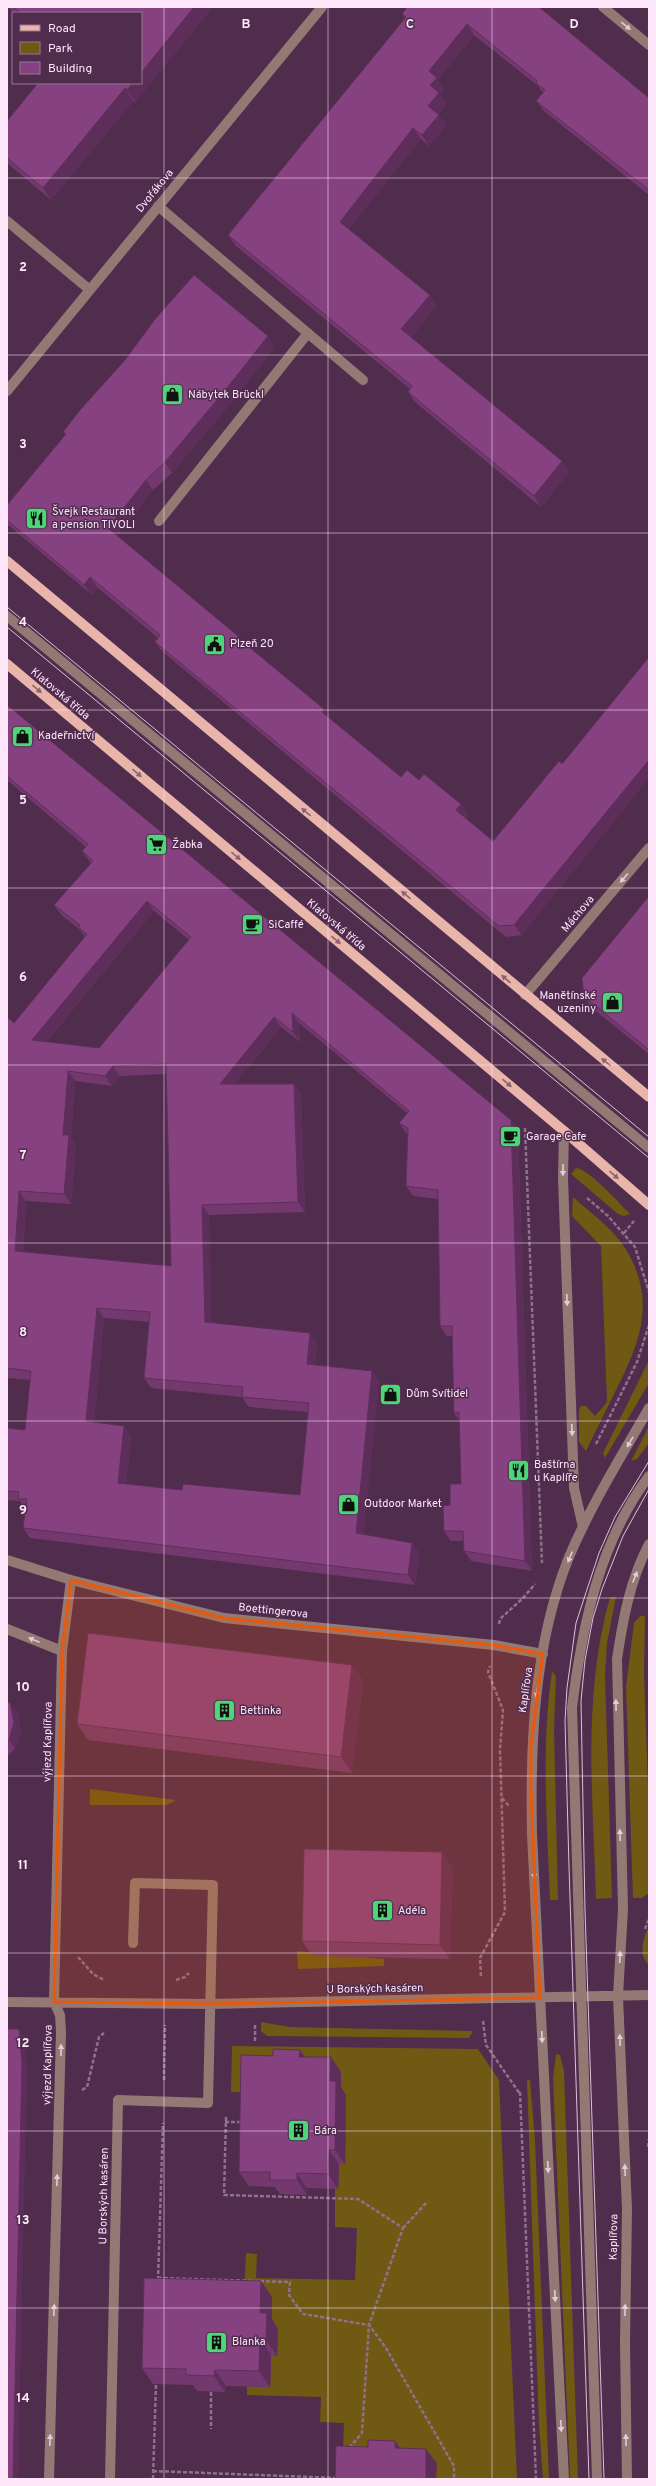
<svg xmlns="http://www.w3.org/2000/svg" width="656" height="2486" font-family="Overpass,sans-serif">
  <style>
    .green { fill: #6f5913 }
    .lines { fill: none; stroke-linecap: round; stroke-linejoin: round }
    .path { stroke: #90708d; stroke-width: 2.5; stroke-dasharray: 4 2; stroke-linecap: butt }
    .minor { stroke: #927974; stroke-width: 10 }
    .major { stroke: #e9b5ab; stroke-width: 10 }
    .tram { stroke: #dcc1d9; stroke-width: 1 }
    .wall { fill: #73396e; fill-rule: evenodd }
    .shaded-wall { fill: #5e2e5a }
    .building { fill: #864280; stroke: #5e2e5a; fill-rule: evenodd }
    .oneway { fill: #e3cbd9 }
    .oneway2 { fill: #8d6373 }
    .marked { fill: #e8590c; fill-opacity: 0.2; stroke: #e8590c; stroke-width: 3; stroke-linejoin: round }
    .grid { fill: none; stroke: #fee6fb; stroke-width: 1; stroke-opacity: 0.55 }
    .labels { text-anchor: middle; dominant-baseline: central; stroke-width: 3; stroke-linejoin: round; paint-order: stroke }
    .street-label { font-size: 11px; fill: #fee6fb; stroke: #502c4d }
    .poi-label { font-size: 11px; fill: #fee6fb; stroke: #502c4d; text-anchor: start }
    .grid-label { font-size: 13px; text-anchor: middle; font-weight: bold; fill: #fee6fb; stroke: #502c4d; stroke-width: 3; stroke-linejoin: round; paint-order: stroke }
  </style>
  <rect width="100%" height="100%" fill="#502c4d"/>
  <path class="green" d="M576,1168C589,1169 620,1204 630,1214L624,1216L618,1214L571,1174Z
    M573,1197C591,1213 612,1228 625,1248C656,1298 642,1339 617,1388C607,1409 596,1430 586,1451L579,1442V1410L581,1406H586L595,1416L607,1402L601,1246L572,1216Z
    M649,1360V1383L605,1458L603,1453Z
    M649,1426V1443L637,1459L631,1461Z
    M610,1597H616L607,1643L605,1676L612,1898L596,1899C593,1797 582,1697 610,1597Z
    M640,1616H645L644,1673L649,1816V1893L642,1898H633L626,1687L634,1623Z
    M552,1671L556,1676L554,1730L558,1900H550C547,1824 541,1747 552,1671Z
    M90,1789L176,1800L167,1805H90Z
    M649,1926V1965C637,1955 644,1937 649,1926Z
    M297,1951L384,1959V1966L298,1969Z
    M261,2022L290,2027L473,2031L469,2038L267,2036L261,2031Z
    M232,2046L478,2049L499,2080L517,2479H436V2463L343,2449L344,2423L320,2422L321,2397L247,2395V2386L270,2387L271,2355L277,2356L278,2329L244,2296L246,2253L257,2254L256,2278L355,2280L357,2228L335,2227V2189L338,2188L339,2164H345L346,2096L231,2092Z
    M556,2054L560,2055L564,2071L578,2479L570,2478L553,2078Z
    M527,2080H530L535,2140L549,2479H543L539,2425Z"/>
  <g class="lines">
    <path class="path" d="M525,1128L542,1563
      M587,1198L608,1216L635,1247L649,1292
      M624,1233L634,1221
      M596,1444L637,1362L649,1325
      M499,1624L500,1619L523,1598L535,1584
      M502,1798L509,1806
      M645,1929L649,1919
      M78,1957L93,1974L104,1980
      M481,1976L480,1958L505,1912L500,1749L503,1710L488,1672L490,1666
      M176,1980L185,1977L189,1973
      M483,2021L486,2045L520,2094
      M255,2025V2042
      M164,2080L165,2025
      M82,2090L87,2087L99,2037L104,2033
      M520,2092L536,2479
      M226,2117L224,2195L358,2199L403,2228L369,2325L362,2433L349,2448
      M225,2122H242
      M648,2147L649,2139
      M403,2228L427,2202
      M158,2278L290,2282L289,2295L303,2314L369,2325L386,2348L454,2466V2479
      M158,2280L163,2123
      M211,2392V2429
      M153,2471L338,2478
      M153,2479L156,2384"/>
    <path class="minor" d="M603,7L649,45
      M158,206L363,380
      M7,221L90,290
      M7,391L322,7
      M159,521L308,333
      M7,616L649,1148
      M525,995L649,848
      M564,1131L563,1178L574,1488L583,1527
      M7,1560L71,1580L224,1618L494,1645L543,1654
      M7,1629L62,1651
      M7,2002L210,2004L649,1995
      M49,2479L61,2032L60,2015L54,2002L62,1651L71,1580
      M110,2479L118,2100L208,2103L213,1885L135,1883L133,1943
      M564,2479L532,1834C530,1741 534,1644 569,1557C591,1505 621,1457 649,1408
      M597,2479L572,1708C582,1626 599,1543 649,1476
      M627,2479L625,2342L627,2209L618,1996L623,1909L617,1659C623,1619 630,1580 649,1544"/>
    <path class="major" d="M7,561L649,1097
      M7,664L564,1131L649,1205"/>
    <path class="tram" d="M7,607L649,1137
      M7,627L649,1158
      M589,2479L569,1867L565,1721L567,1688L576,1623L599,1553L615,1517L649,1461
      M604,2479L585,1910L581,1701L585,1660L593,1618L602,1589L623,1536L649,1489"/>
  </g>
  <path class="wall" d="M7,7H213L135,102L133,101L51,200L7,163V121L141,13H14Z
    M539,7L649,98V195L544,111L536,101L543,93L538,86L474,35L438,80L444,88L440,94L447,104L438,114L446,125L429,146L421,139L349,229L437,305L411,337L562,461L569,472L541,507L415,402L408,392L410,389L236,246L228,235L405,18L402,14Z
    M275,347L234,399L172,473L153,490L117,536L242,642L331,720L401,777L419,780L461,804L468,815L465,818L522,935L506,937L163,652L155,642L158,638L98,588L92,595L7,524V505L65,435L63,432Z
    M7,705L511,1120L518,1130L532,1571L471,1561L464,1551L463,1541H451L444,1531L450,1505L461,1484L459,1420L454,1413L452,1336H447L440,1326L438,1199L413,1196L406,1186L408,1134L406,1133L399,1123L407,1113L299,1023L300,1042L281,1027L235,1084L301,1094L305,1212L209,1215L211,1322L317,1343L315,1365L372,1371L379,1381L363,1535L412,1543L419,1553L415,1585L30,1538L23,1528L25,1509L20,1501L7,1500V1428L25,1430L30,1380L7,1378V1017L14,1023L85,937L79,929L61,915L54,905L91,863L89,861L82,851L86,847L7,780ZM154,911L189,940L99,1048L46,1042ZM166,1074L171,1266L23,1252L26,1201L71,1204L76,1145L71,1137L75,1081L112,1086L120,1076ZM104,1318L149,1322L144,1378L151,1388L242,1397L249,1407L308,1412L300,1495L182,1490L126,1484L131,1436L94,1422Z
    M649,896V1054L591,1007L584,996Z
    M352,1665L363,1681L352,1773L88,1740L77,1724Z
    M7,1701L10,1703L17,1713L21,1731L15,1749L7,1756Z
    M453,1867L450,1959L312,1956L302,1941Z
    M305,2057H331L341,2072V2087L346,2095L345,2164H339L338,2189L307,2188V2195L280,2194L275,2187L249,2186L239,2172Z
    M261,2281L272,2297V2319L278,2329L277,2356L271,2355L270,2387L226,2386L225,2392L197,2391L193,2385L153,2384L142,2368Z"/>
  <path class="shaded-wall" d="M194,7H213L135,102L127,90L133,83H141V73Z
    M467,24L474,35L438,80L444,88L440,94L447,104L436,117L428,106L430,85L429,71Z
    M125,88L133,101L51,200L43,188Z
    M439,115L446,125L429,146L422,135Z
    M413,128L421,139L347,232L340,222Z
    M430,295L437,305L408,340L401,329Z
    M268,336L275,347L234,399L172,473L165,462Z
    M562,461L569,472L541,507L534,496Z
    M146,480L153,490L115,539L108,528Z
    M90,577L98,588L92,595L84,585Z
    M324,709L332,720L322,712Z
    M649,760V779L522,935L514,925Z
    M461,804L468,815L463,821L456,810Z
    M147,901L154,911L39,1050L32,1040Z
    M292,1013L299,1023L300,1042L293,1032Z
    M274,1017L281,1027L227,1094L220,1084Z
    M113,1066L120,1076L112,1086L105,1076Z
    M68,1071L75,1081L71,1137L76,1145L71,1204L64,1194L63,1135Z
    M294,1084L301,1094L305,1212L298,1202Z
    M511,1120L518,1130L532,1571L525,1561Z
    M19,1191L26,1201L22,1261L15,1251Z
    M202,1205L209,1215L212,1332L205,1322Z
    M97,1308L104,1318L93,1431L86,1421Z
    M310,1333L317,1343L314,1374L307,1364Z
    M372,1371L379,1381L363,1543L356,1533Z
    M124,1426L131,1436L125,1493L118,1483Z
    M412,1543L419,1553L415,1585L408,1575Z
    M352,1665L363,1681L352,1773L341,1757Z
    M10,1703L17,1713L21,1731L15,1749L9,1740Z
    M442,1852L453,1867L450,1959L440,1945Z
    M19,2029L24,2036L27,2070L18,2479H13Z
    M300,2050L310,2064L299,2057Z
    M331,2057L341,2072V2087L346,2095L345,2164L335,2150L330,2081Z
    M329,2150L339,2164L338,2189L328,2174Z
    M297,2173L307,2188V2195L297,2180Z
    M261,2281L272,2297V2319L278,2329L277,2356L266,2340L260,2313Z
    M260,2340L271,2355L270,2387L259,2371Z
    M215,2370L226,2386L225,2392L214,2376Z
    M395,2441L406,2456L395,2448Z
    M426,2449L437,2463L436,2479H426Z"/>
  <path class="building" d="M13,7H194L141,73V13H21Z
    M407,7H539L649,98V190L536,101L545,90L536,83L537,81L467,24L429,71L437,78L430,85L439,93L428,106L439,115L422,135L413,128L340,222L430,295L401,329L562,461L534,496L408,392L412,386L228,235L406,17L402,14Z
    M38,83H133L127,90L125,88L43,188L7,158V121Z
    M194,275L268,336L227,388L165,462L146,480L108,528L238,636L237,637L324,709L322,712L401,777L407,770L419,780L424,774L461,804L456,810L493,841L559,761L562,764L649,657V760L514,925L499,926L155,642L160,635L90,577L84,585L7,520V505L66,434L63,432L80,410L125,360L156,318Z
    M7,705L511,1120L525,1561L464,1551L463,1531H444L443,1506L450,1505V1484H461L459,1412L454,1413L452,1326H440L438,1190L406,1186L408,1128L399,1123L409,1111L292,1013L293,1032L274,1017L220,1084H294L298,1202L202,1205L205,1322L310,1333L307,1364L372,1371L356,1533L412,1543L408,1575L23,1528L27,1499H18L19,1492L7,1491V1428L25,1430L31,1371L7,1368V1017L14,1023L87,934L78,927L80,925L54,905L93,861L82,851L88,844L7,776ZM147,901L191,937L99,1048L32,1040ZM166,1064L171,1266L15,1251L19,1191L64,1194L69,1135H63L68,1071L105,1076L113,1066ZM97,1308L150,1312L144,1378L243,1387L242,1397L309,1403L300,1495L183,1484L182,1490L118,1483L124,1426L86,1421Z
    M649,896V1050L584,996L582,978Z
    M88,1633L352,1665L341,1757L77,1724Z
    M7,1701L10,1703L14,1722L9,1740L7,1741Z
    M304,1849L442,1852L440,1945L302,1941Z
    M7,2029H19L22,2063L13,2479H7Z
    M273,2049L300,2050L299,2057H331L330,2081H336L335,2150H329L328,2174L297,2173V2180H270V2172H239L241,2055L273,2056Z
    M144,2278L261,2281L260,2313H267L266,2340H260L259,2371L215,2370L214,2376L186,2375V2369L142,2368Z
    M368,2440L395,2441V2448L426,2449V2479H335L336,2446L368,2447Z"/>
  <defs><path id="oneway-solid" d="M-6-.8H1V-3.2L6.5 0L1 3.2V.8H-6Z"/></defs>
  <g class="oneway">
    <use href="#oneway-solid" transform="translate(626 26) rotate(39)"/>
    <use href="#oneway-solid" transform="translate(624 878) rotate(130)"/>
    <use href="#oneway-solid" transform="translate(563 1170) rotate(91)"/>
    <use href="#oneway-solid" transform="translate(567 1300) rotate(88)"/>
    <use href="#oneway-solid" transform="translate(572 1430) rotate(88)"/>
    <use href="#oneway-solid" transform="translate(630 1442) rotate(120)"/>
    <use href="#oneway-solid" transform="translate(570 1557) rotate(112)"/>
    <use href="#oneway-solid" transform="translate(635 1577) rotate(-68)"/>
    <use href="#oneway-solid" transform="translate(34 1640) rotate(-158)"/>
    <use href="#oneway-solid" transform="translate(537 1692) rotate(99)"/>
    <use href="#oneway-solid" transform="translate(616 1705) rotate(-91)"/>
    <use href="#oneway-solid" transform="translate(620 1835) rotate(-92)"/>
    <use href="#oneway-solid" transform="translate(534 1873) rotate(87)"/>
    <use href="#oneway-solid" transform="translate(620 1957) rotate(-87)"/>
    <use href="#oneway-solid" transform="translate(542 2037) rotate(87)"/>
    <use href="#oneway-solid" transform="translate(620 2040) rotate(-92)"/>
    <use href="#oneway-solid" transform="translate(61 2050) rotate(-89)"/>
    <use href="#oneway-solid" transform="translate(548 2167) rotate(87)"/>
    <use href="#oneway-solid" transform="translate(625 2170) rotate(-92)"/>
    <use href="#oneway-solid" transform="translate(57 2180) rotate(-88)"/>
    <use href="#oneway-solid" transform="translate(555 2296) rotate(87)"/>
    <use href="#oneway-solid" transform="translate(54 2310) rotate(-88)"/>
    <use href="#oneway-solid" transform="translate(625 2310) rotate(-89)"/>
    <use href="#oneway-solid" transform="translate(561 2426) rotate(87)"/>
    <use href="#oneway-solid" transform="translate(50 2440) rotate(-88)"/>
    <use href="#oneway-solid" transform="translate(626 2440) rotate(-91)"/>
  </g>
  <g class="oneway2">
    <use href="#oneway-solid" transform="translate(37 689) rotate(40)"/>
    <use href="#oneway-solid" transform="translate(137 773) rotate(40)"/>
    <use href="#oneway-solid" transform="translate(306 812) rotate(-140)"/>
    <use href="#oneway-solid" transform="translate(236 856) rotate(40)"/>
    <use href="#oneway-solid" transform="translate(406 895) rotate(-140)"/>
    <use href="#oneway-solid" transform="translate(336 940) rotate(40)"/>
    <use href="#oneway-solid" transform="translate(506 979) rotate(-140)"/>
    <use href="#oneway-solid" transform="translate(606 1062) rotate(-141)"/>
    <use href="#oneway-solid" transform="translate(507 1083) rotate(40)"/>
    <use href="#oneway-solid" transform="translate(614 1175) rotate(41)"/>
  </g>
  <path class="marked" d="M71,1580L224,1618L494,1645L543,1654L531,1746V1790L540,1998L210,2004L54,2002L62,1651Z"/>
  <path class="grid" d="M164,7V2479M328,7V2479M492,7V2479M7,178H649M7,355H649M7,533H649M7,710H649M7,888H649M7,1065H649M7,1243H649M7,1421H649M7,1598H649M7,1776H649M7,1953H649M7,2131H649M7,2308H649"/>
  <defs>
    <symbol id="shop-square" viewBox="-11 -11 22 22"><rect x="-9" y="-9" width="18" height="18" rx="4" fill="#4bd677" stroke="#502c4d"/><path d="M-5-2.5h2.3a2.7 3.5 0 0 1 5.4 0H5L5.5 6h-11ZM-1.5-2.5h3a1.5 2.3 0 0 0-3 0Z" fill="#111"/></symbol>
    <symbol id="restaurant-square" viewBox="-11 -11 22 22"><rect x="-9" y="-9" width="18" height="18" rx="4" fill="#4bd677" stroke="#502c4d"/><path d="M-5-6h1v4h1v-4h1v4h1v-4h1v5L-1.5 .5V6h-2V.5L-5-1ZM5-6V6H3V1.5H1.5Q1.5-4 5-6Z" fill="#111"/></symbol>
    <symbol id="civic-square" viewBox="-11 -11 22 22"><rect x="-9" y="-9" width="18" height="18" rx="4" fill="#4bd677" stroke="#502c4d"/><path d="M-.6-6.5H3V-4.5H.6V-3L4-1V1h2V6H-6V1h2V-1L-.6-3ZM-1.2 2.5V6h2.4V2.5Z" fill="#111"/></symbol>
    <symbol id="supermarket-square" viewBox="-11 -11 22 22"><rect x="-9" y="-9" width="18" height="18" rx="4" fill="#4bd677" stroke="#502c4d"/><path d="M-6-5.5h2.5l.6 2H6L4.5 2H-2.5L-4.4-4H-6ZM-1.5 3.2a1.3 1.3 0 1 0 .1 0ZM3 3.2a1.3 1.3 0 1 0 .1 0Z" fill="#111"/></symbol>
    <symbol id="cafe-square" viewBox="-11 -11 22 22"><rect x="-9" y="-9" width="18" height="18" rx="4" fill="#4bd677" stroke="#502c4d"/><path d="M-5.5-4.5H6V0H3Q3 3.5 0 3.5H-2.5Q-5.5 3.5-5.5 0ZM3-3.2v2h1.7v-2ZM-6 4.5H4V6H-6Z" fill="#111"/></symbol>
    <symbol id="building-square" viewBox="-11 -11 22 22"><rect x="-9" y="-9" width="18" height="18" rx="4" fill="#4bd677" stroke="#502c4d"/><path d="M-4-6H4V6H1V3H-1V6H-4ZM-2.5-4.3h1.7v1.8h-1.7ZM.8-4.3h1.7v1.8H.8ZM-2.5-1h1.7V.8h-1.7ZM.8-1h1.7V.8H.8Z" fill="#111"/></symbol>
  </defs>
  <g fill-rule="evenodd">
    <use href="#shop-square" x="160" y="382" width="25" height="25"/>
    <use href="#restaurant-square" x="24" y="506" width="25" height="25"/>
    <use href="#civic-square" x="202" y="632" width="25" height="25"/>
    <use href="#shop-square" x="10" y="724" width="25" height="25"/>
    <use href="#supermarket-square" x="144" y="832" width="25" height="25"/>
    <use href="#cafe-square" x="240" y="912" width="25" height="25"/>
    <use href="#shop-square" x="600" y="990" width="25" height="25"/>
    <use href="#cafe-square" x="498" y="1124" width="25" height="25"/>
    <use href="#shop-square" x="378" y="1382" width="25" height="25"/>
    <use href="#restaurant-square" x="506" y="1458" width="25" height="25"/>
    <use href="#shop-square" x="336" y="1492" width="25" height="25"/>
    <use href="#building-square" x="212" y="1698" width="25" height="25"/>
    <use href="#building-square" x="370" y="1898" width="25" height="25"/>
    <use href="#building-square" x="286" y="2118" width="25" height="25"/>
    <use href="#building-square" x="204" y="2330" width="25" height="25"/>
  </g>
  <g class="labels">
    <g class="street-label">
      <text transform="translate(155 191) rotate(-51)">Dvořákova</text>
      <text transform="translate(60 694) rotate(40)">Klatovská třída</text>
      <text transform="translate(578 914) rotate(-50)">Máchova</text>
      <text transform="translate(336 925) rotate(40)">Klatovská třída</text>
      <text transform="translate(273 1611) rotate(6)">Boettingerova</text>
      <text transform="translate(526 1690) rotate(-82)">Kaplířova</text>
      <text transform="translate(48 1742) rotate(-89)">výjezd Kaplířova</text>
      <text transform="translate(375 1989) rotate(-1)">U Borských kasáren</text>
      <text transform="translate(48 2065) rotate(-89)">výjezd Kaplířova</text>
      <text transform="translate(104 2196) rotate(-89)">U Borských kasáren</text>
      <text transform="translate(614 2237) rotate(-89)">Kaplířova</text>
    </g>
    <g class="poi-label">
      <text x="188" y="395">Nábytek Brückl</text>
      <text x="52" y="512">Švejk Restaurant<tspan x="52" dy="13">a pension TIVOLI</tspan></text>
      <text x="230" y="644">Plzeň 20</text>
      <text x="38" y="736">Kadeřnictví</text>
      <text x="172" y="845">Žabka</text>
      <text x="268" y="925">SiCaffé</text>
      <text x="596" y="996" text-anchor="end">Manětínské<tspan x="596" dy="13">uzeniny</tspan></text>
      <text x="526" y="1137">Garage Cafe</text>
      <text x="406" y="1394">Dům Svítidel</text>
      <text x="534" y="1465">Baštírna<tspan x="534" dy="13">u Kaplíře</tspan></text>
      <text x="364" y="1504">Outdoor Market</text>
      <text x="240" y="1711">Bettinka</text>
      <text x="398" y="1911">Adéla</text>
      <text x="314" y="2131">Bára</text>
      <text x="232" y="2342">Blanka</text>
    </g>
  </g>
  <g class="grid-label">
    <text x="246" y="28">B</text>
    <text x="410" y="28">C</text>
    <text x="574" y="28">D</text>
    <text x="23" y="271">2</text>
    <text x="23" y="448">3</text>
    <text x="23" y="626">4</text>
    <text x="23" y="804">5</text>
    <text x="23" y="981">6</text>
    <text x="23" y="1159">7</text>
    <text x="23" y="1336">8</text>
    <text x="23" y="1514">9</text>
    <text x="23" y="1691">10</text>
    <text x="23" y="1869">11</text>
    <text x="23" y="2047">12</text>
    <text x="23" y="2224">13</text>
    <text x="23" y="2402">14</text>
  </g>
  <rect width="656" height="2486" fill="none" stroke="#fee6fb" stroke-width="16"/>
  <rect x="12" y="12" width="130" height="72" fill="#502c4d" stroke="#967693"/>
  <rect x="20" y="25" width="20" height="6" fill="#e9b5ab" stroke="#967693"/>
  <text x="48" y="32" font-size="12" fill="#fee6fb">Road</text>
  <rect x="20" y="42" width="20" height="12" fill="#6f5913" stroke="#967693"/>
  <text x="48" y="52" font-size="12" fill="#fee6fb">Park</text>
  <rect x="20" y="62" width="20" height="12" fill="#864280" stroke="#967693"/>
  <text x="48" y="72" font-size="12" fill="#fee6fb">Building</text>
</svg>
